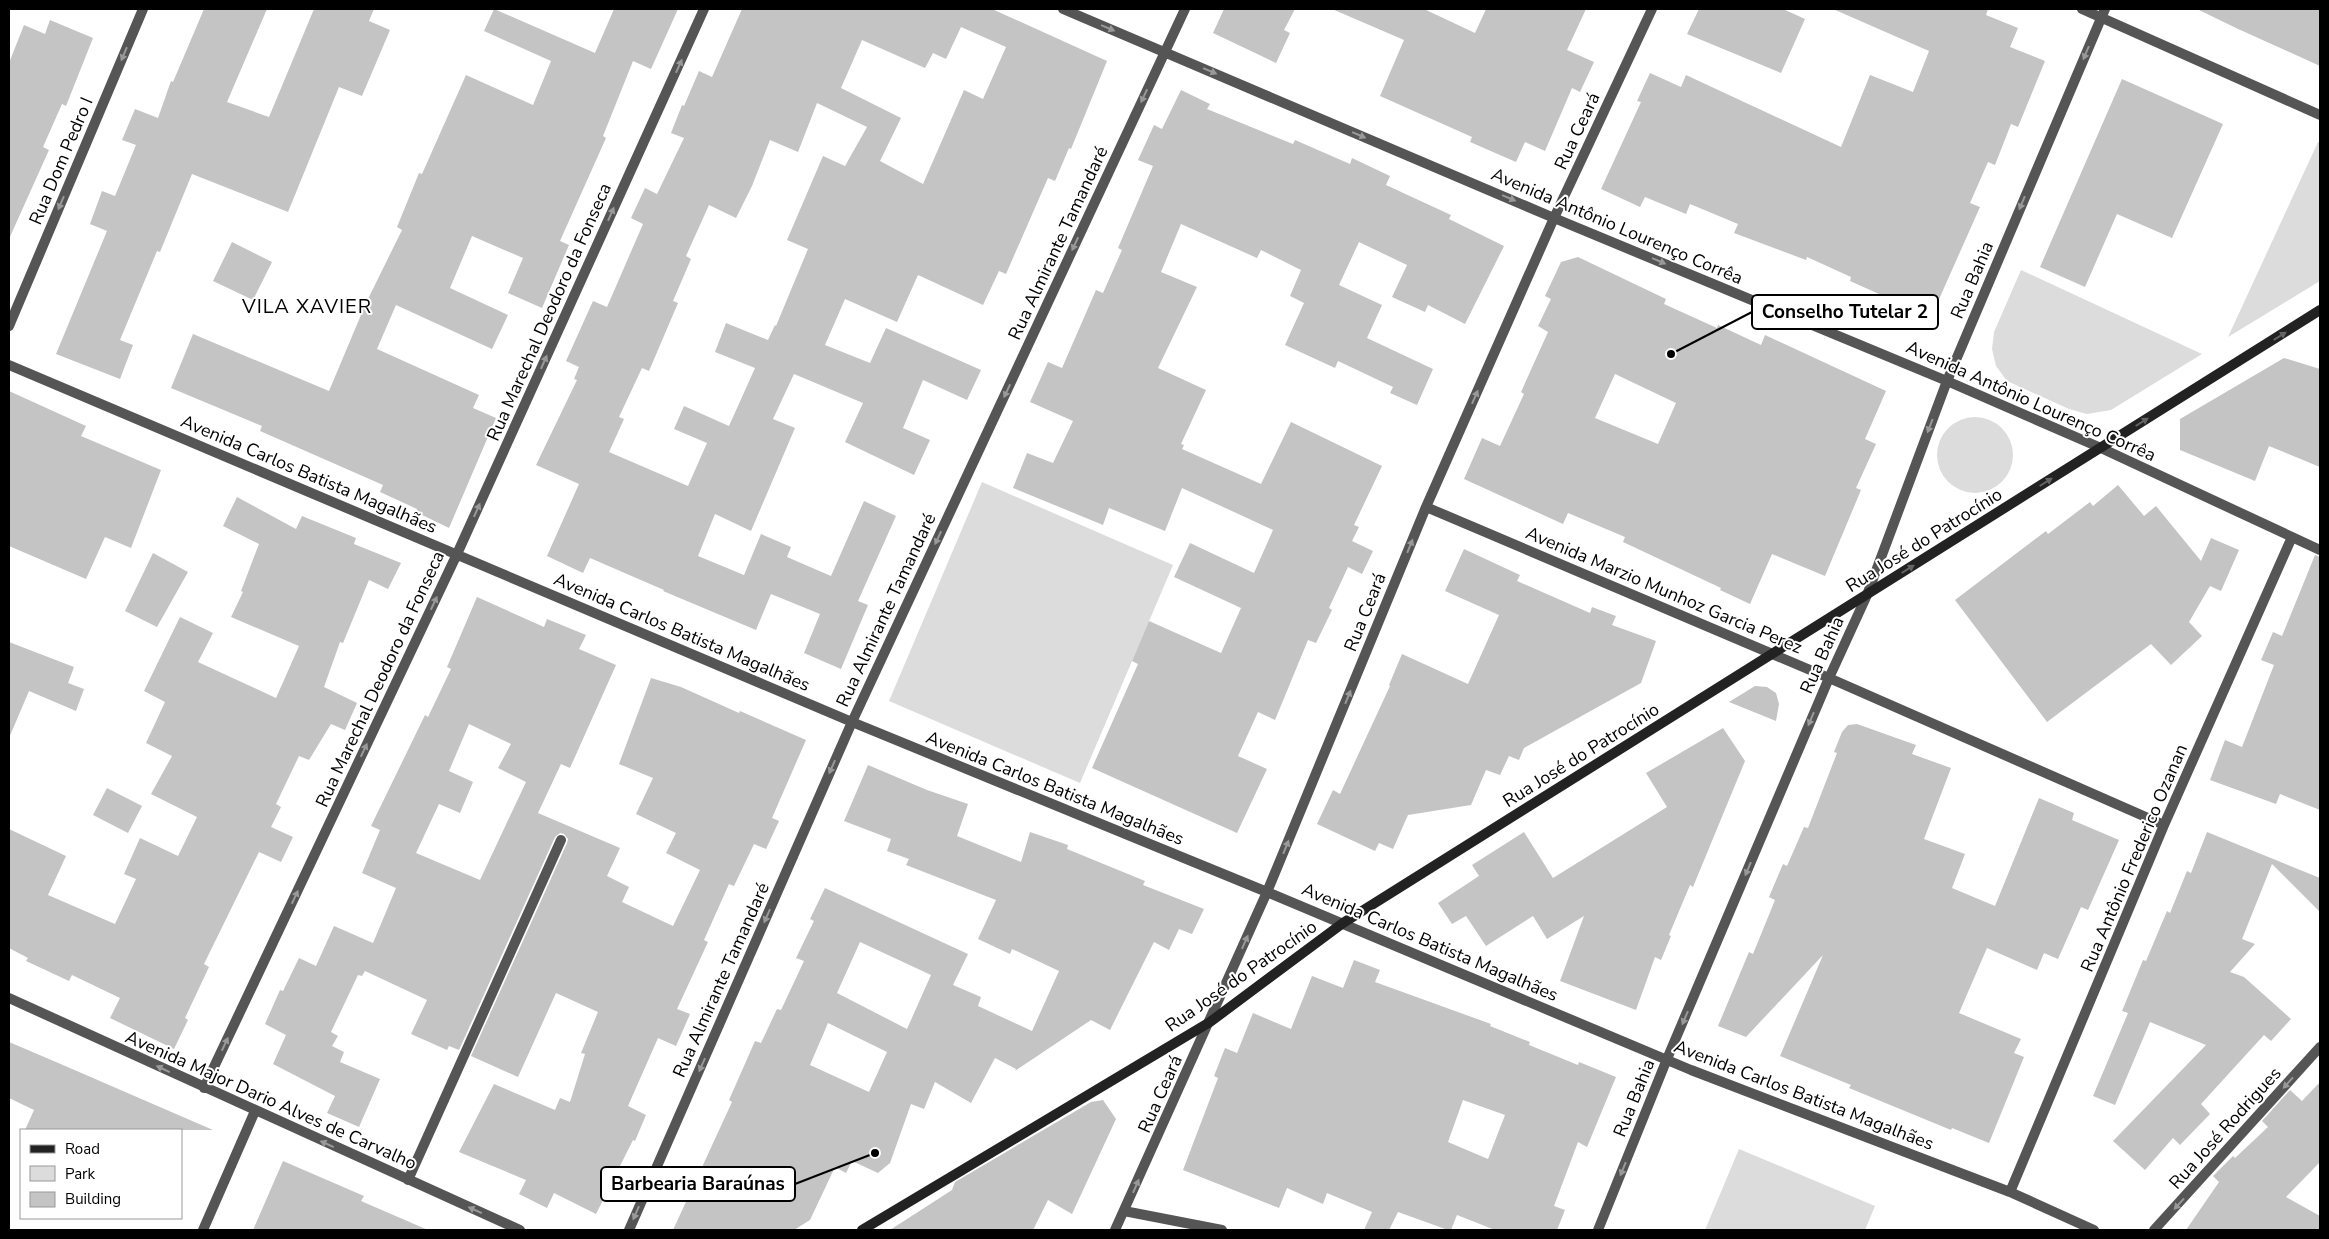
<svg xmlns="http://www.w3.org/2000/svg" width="2329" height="1239" font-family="'Nunito Sans',sans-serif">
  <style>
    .green { fill: #dcdcdc }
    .building { fill: #c4c4c4; fill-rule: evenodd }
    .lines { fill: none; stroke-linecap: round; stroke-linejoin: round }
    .street { stroke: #555; stroke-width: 10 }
    .secondary { stroke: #222; stroke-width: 10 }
    .oneway { fill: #999 }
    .oneway2 { fill: #646464 }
    .labels { text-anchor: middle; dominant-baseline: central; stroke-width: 4; stroke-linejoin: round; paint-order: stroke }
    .street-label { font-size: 18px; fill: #000; stroke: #fff }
    .quarter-label { font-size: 20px; letter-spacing: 1px; fill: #000; stroke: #fff }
    .leader { fill: none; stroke: #000; stroke-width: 2 }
    .callout-dot { fill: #000; stroke: #fff; stroke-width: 2 }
    .callout { fill: #fff; stroke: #000; stroke-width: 2 }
    .callout-label { font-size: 19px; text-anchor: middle; font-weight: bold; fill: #000 }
  </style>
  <rect width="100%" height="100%" fill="#fff"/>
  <path class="green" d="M2318,142L2320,143V281L2228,337Z
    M2021,270L2202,354L2111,410L2087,414L2069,409L2007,381L1996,366L1992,349L1994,332Z
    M1937 455a38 38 0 1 1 76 0a38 38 0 1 1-76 0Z
    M982,482L1173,565L1080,783L889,701Z
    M1739,1149L1875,1206L1865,1230H1705Z"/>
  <path class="building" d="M204,9H267L227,102L269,117L314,9H374L369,21L390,30L362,96L339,87L288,212L192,174L160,252L157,251L120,340L133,345L120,379L56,354L107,231L90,224L102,191L115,196L136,145L122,140L135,109L158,118L171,81L173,82Z
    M494,9L595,53L614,9H678L651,69L633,61L603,136L606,138L560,241L569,245L542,308L508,293L523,258L472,236L450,288L508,315L492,349L396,305L377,349L479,395L473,408L496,418L449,528L416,512L417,509L380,492L383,485L260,431L262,426L171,388L193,334L329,391L366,303L402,230L397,227L419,173L422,174L466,75L533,105L551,61L484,31Z
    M742,9H992L1107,61L1071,149L1069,148L1055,181L1048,178L1006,274L999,271L983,305L918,275L897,322L845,299L825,345L870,363L886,328L981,370L967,400L923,380L903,428L930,440L914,475L845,442L863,403L794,374L773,419L795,428L751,531L715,514L698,556L744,575L761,534L791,547L787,557L831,576L864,501L896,516L858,601L868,605L841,669L804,653L820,614L771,594L756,630L663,591L664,590L590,558L583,573L547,556L579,484L536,465L577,380L574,379L579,367L566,361L593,301L607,307L643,224L631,218L645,188L657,194L684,138L671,133L682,105L684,106L699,71L712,77ZM961,27L1006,47L983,99L964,90L923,184L880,161L901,118L841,88L862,40L925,68L933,53L946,59ZM817,103L867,127L845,166L823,156L787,240L808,249L776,326L775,325L768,340L726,323L715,352L755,368L729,426L684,406L674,429L707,443L688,486L609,452L624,419L619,417L642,368L649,371L678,303L673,301L691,259L686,256L709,205L736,218L752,186L770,140L798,152Z
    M1224,9H1295L1284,30L1290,33L1276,63L1213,33Z
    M1332,9H1424L1475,33L1486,9H1586L1567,50L1594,62L1580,92L1572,88L1545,151L1525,142L1516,162L1470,142L1472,137L1380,96L1404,40Z
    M1699,9H1783L1805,19L1781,73L1687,34Z
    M1833,9H1988L1986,15L2018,28L2010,47L2045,61L2018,127L2011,124L1995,165L1988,162L1970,203L1980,207L1936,306L1924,301L1919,312L1850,281L1851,277L1807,257L1806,260L1734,233L1738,224L1690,204L1686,214L1645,197L1640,207L1601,189L1641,102L1637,101L1650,73L1681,87L1686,75L1841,147L1870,75L1913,92L1929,51Z
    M2197,9H2320V66L2236,28Z
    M50,20L93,38L66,106L62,104L43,147L49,150L9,239V63L24,25L45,34Z
    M2122,79L2223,124L2172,238L2117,214L2085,287L2040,267Z
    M1181,90L1210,104L1207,109L1293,144L1295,140L1350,164L1352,158L1390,176L1386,185L1451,215L1449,219L1504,246L1465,324L1428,305L1425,312L1392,297L1407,265L1359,242L1339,285L1382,305L1367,338L1433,369L1417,405L1390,393L1393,387L1338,361L1335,368L1285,345L1304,303L1290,296L1301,270L1261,250L1257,258L1181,224L1161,272L1197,287L1158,368L1206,390L1181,444L1184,445L1182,449L1261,484L1291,422L1382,466L1354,525L1359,527L1352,541L1373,551L1362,574L1348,567L1329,608L1332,610L1316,643L1308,640L1275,720L1258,712L1238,756L1267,769L1237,833L1092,768L1138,664L1132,661L1149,621L1221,653L1241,608L1174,577L1190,543L1254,573L1273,530L1182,488L1165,531L1109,508L1103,525L1013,488L1027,453L1053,463L1073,421L1030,402L1048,362L1062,368L1096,290L1103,293L1122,250L1118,248L1153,166L1138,160L1154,125L1162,129Z
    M232,242L272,262L253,300L213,281Z
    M1578,257L1666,299L1664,304L1717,328L1718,325L1761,345L1765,335L1886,391L1865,439L1876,444L1856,488L1861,490L1825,576L1772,554L1750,604L1720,590L1721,588L1623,542L1625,537L1568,513L1563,524L1464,479L1482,438L1500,446L1524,394L1521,392L1548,332L1538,326L1551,299L1545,296L1561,262ZM1615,374L1676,403L1658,444L1595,418Z
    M2284,358L2320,369V467L2269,446L2255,481L2180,450V419Z
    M9,391L86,426L81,436L161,470L131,548L105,537L86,579L9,546Z
    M2118,485L2144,516L2156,506L2201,561L2211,538L2239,550L2221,591L2210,586L2189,622L2202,636L2171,665L2151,644L2047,722L1955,600L2046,531L2048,534L2090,502L2093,506Z
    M237,497L296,529L302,516L356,538L354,544L401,563L388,589L369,580L343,643L340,642L324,687L357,703L345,730L331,724L309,760L299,756L276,804L281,807L271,827L293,837L281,862L259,852L204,964L209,967L185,1018L188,1020L174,1049L110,1018L120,998L72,975L69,981L26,961L28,958L9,948V829L66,856L48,895L115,924L136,879L124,874L140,838L178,856L197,817L151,794L172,756L146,743L165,702L144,691L180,617L213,633L198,662L276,698L299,646L231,617L243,592L241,591L259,544L223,526Z
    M1464,549L1520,575L1517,581L1590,613L1592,607L1616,616L1612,625L1656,641L1641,683L1524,748L1519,760L1509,756L1500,775L1486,770L1471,805L1408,815L1393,849L1379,843L1375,851L1317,824L1333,790L1340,794L1390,686L1389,685L1402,654L1468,684L1499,615L1445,591Z
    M153,553L188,572L157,627L125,611Z
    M2315,555L2320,557V810L2280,794L2276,804L2210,780L2225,740L2242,747L2274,665L2261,660L2273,632L2282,636Z
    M477,597L544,627L547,619L586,635L579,649L616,665L570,768L561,764L538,813L620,848L607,876L629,887L622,902L673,926L700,870L666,853L676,833L636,814L653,778L619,764L651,678L681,687L739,713L740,711L806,740L772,818L779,821L766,849L754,844L734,886L729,884L704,940L708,942L677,1009L690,1014L676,1046L658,1038L628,1106L646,1115L635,1141L633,1140L596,1214L554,1193L547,1208L519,1194L526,1180L459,1152L494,1084L555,1110L560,1098L570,1102L585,1054L581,1053L598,1012L556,993L518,1077L471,1056L567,843L568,839L564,834L560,833L555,837L459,1050L449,1046L447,1050L411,1034L427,1000L365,971L362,976L358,975L331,1032L338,1036L332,1046L344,1052L340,1062L380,1079L359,1127L327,1113L335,1096L273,1064L286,1035L265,1024L280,990L283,991L299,958L316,966L334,926L373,943L396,888L362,873L380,830L371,826L425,715L428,717L451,669L447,667ZM469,724L511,744L498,768L526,782L480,880L416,853L439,804L460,813L473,782L449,771Z
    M9,642L74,667L68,683L84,689L76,711L29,691L9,738Z
    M1755,686L1767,687L1776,693L1779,704L1776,721L1729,702Z
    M1857,724L1916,745L1912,754L1951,768L1924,839L1965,854L1952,888L1995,906L2039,798L2074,813L2072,820L2119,840L2088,910L2081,907L2058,959L2044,953L2037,970L1987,948L1959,1013L2021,1039L2014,1053L2024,1057L1989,1143L1952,1128L1951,1130L1849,1088L1851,1085L1780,1056L1823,955L1746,1037L1718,1026L1749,952L1753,954L1775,900L1769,897L1783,864L1787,866L1804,827L1808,828L1837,753L1834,752L1842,732L1848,725Z
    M1723,728L1745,761L1693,887L1690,885L1669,935L1671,936L1661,960L1655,957L1636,1010L1560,981L1584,916L1547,939L1533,916L1486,946L1466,916L1452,924L1438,903L1479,876L1472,865L1524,832L1553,878L1667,807L1646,773Z
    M868,765L927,790L968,804L957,836L1021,862L1030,832L1068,845L1067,849L1145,881L1143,885L1204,909L1192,934L1179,929L1169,950L1154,942L1110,1030L1091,1020L1015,1071L1016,1069L995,1058L971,1103L935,1082L924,1109L911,1104L890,1163L878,1173L852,1161L846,1173L835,1167L810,1220L794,1230H673L732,1102L729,1100L755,1041L761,1043L777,1009L781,1010L804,961L796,958L814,921L810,919L825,888L968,954L953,985L981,997L978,1006L1032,1031L1059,971L1012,949L1010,954L978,939L996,900L906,865L909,859L887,851L891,839L844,821ZM860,942L931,975L907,1029L837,993ZM828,1023L887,1052L869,1092L810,1065Z
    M107,788L142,806L128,833L93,815Z
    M2207,832L2320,878V912L2272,864L2242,939L2255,944L2230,972L2244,977L2291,1019L2271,1041L2264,1035L2201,1104L2210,1114L2180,1145L2173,1138L2145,1170L2113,1141L2206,1045L2150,1022L2115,1105L2093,1096L2128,1013L2122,1011L2143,960L2146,961L2167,911L2170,913L2187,871L2191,873Z
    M1354,960L1380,970L1375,982L1491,1024L1490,1026L1530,1042L1529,1045L1578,1065L1579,1062L1616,1077L1587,1147L1578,1142L1554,1206L1565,1210L1557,1230H1495L1457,1215L1451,1230H1448L1398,1212L1389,1230H1364L1372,1212L1327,1193L1323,1204L1287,1188L1279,1208L1183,1170L1218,1078L1214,1076L1225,1048L1237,1053L1253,1013L1291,1029L1312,976L1343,988ZM1463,1100L1505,1115L1488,1159L1448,1142Z
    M9,1042L56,1062L213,1130H25L34,1110L9,1098Z
    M2320,1082V1162L2286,1197L2320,1216V1230H2186L2219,1182L2213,1176L2233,1156L2235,1158L2268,1127L2262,1121L2290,1090L2302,1101Z
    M1103,1100L1116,1119L1072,1214L1048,1200L1033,1230H890L952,1190L955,1182L1091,1102Z
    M283,1161L364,1196L361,1201L428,1230H253Z"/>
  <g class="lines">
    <path class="street" d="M1063,9L1554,218L1947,381L2101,448L2320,550
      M2082,9L2320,115
      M9,326L143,9
      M9,365L852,722L1267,892L1691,1070L2010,1192L2094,1230
      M1426,507L1829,678L2164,825
      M9,998L520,1230
      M204,1088L457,554L704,9
      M408,1180L561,840
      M2010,1192L2164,825L2292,537
      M1124,1211L1222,1230
      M203,1230L255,1111
      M629,1230L852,722L1185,9
      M1115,1230L1267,892L1426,507L1554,218L1652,9
      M1598,1230L1667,1059L1829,678L1867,595L1947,381L2105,9
      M2154,1230L2320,1047"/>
    <path class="secondary" d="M862,1230L1210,1022L1343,923L2320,310"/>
  </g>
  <defs><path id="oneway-solid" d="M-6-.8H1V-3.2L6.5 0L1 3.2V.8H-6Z" transform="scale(1.25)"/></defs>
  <g class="oneway">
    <use href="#oneway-solid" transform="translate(1108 28) rotate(23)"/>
    <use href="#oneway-solid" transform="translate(2086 53) rotate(113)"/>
    <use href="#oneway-solid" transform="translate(124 54) rotate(113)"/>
    <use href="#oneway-solid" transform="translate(679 66) rotate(-66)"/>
    <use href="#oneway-solid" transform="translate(1210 71) rotate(23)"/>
    <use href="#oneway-solid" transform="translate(1144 96) rotate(115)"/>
    <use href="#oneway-solid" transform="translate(1359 135) rotate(23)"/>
    <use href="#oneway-solid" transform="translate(1509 198) rotate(23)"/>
    <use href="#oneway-solid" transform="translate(61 203) rotate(113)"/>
    <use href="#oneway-solid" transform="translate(2022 203) rotate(113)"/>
    <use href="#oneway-solid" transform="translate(611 214) rotate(-66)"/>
    <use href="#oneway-solid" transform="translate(1075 244) rotate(115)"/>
    <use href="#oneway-solid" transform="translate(1659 261) rotate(23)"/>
    <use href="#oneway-solid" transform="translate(544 362) rotate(-66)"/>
    <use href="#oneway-solid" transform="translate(1007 391) rotate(115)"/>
    <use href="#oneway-solid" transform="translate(1475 397) rotate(-66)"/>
    <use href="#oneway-solid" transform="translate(1930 426) rotate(111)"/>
    <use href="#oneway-solid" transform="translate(477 510) rotate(-66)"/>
    <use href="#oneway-solid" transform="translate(938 538) rotate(115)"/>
    <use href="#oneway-solid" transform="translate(1410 546) rotate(-68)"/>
    <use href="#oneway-solid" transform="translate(434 603) rotate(-65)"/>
    <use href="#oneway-solid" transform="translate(1348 697) rotate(-68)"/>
    <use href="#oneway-solid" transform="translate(1811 719) rotate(113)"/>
    <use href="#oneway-solid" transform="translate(364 750) rotate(-65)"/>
    <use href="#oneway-solid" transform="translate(832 767) rotate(114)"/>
    <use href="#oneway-solid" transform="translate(1286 847) rotate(-68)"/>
    <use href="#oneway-solid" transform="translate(1748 869) rotate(113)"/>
    <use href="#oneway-solid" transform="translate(295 897) rotate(-65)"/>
    <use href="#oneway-solid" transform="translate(767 916) rotate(114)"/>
    <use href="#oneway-solid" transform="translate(1245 942) rotate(-66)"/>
    <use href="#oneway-solid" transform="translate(1685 1018) rotate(113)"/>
    <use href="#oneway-solid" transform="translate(225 1044) rotate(-65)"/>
    <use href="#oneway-solid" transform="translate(702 1065) rotate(114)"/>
    <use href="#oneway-solid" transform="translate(163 1069) rotate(-155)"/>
    <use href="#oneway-solid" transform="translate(2288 1083) rotate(132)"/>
    <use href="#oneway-solid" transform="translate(327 1144) rotate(-156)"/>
    <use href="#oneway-solid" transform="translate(1623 1169) rotate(112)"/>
    <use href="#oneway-solid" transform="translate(1136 1186) rotate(-66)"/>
    <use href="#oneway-solid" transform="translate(2179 1204) rotate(132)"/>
    <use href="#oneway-solid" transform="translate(475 1210) rotate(-156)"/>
    <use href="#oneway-solid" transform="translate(636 1213) rotate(114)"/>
  </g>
  <g class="oneway2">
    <use href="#oneway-solid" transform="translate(2280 336) rotate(-32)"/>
    <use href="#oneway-solid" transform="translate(2142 422) rotate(-32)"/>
    <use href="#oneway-solid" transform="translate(2046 482) rotate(-32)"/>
    <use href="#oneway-solid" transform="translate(1908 569) rotate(-32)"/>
  </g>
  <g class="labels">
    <g class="street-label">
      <text transform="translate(1577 131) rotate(-65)">Rua Ceará</text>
      <text transform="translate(61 161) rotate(-67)">Rua Dom Pedro I</text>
      <text transform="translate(1617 226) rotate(23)">Avenida Antônio Lourenço Corrêa</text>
      <text transform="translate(1058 243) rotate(-65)">Rua Almirante Tamandaré</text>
      <text transform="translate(1972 280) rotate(-67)">Rua Bahia</text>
      <text transform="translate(549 312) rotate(-66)">Rua Marechal Deodoro da Fonseca</text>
      <text transform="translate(2031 401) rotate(24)">Avenida Antônio Lourenço Corrêa</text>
      <text transform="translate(309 474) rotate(23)">Avenida Carlos Batista Magalhães</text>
      <text transform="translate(1924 540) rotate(-32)">Rua José do Patrocínio</text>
      <text transform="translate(1664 590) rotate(23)">Avenida Marzio Munhoz Garcia Perez</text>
      <text transform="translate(886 610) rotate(-65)">Rua Almirante Tamandaré</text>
      <text transform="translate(1365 612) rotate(-68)">Rua Ceará</text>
      <text transform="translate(682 632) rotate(23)">Avenida Carlos Batista Magalhães</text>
      <text transform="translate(1822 655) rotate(-66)">Rua Bahia</text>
      <text transform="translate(380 679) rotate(-65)">Rua Marechal Deodoro da Fonseca</text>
      <text transform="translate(1581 755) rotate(-32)">Rua José do Patrocínio</text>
      <text transform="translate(1055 788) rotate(22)">Avenida Carlos Batista Magalhães</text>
      <text transform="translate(2134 858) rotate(-67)">Rua Antônio Frederico Ozanan</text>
      <text transform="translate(1430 942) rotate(23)">Avenida Carlos Batista Magalhães</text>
      <text transform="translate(1241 976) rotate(-35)">Rua José do Patrocínio</text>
      <text transform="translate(721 980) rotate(-66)">Rua Almirante Tamandaré</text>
      <text transform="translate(1160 1094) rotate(-66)">Rua Ceará</text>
      <text transform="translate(1804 1095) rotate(21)">Avenida Carlos Batista Magalhães</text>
      <text transform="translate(1634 1098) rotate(-68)">Rua Bahia</text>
      <text transform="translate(271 1100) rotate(24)">Avenida Major Dario Alves de Carvalho</text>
      <text transform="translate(2225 1128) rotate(-48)">Rua José Rodrigues</text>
    </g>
    <g class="quarter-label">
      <text x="307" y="306">VILA XAVIER</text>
    </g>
  </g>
  <path class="leader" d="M1671 354L1752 312M875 1153L795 1184"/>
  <g class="callout-dot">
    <circle cx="1671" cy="354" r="5"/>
    <circle cx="875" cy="1153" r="5"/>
  </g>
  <g class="callout">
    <rect x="1752" y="295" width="186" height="34" rx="5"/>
    <rect x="601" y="1167" width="194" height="34" rx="5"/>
  </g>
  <g class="callout-label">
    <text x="1845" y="318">Conselho Tutelar 2</text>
    <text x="698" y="1190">Barbearia Baraúnas</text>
  </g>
  <rect width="2329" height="1239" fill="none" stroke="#000000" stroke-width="20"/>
  <rect x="20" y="1129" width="162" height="90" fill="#ffffff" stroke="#999999"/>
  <rect x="30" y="1145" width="25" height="8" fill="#222222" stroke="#999999"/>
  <text x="65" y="1154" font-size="15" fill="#000000">Road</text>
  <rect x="30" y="1166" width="25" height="15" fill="#dcdcdc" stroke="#999999"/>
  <text x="65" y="1179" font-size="15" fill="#000000">Park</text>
  <rect x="30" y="1192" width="25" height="15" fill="#c4c4c4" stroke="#999999"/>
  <text x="65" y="1204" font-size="15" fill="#000000">Building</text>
</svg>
